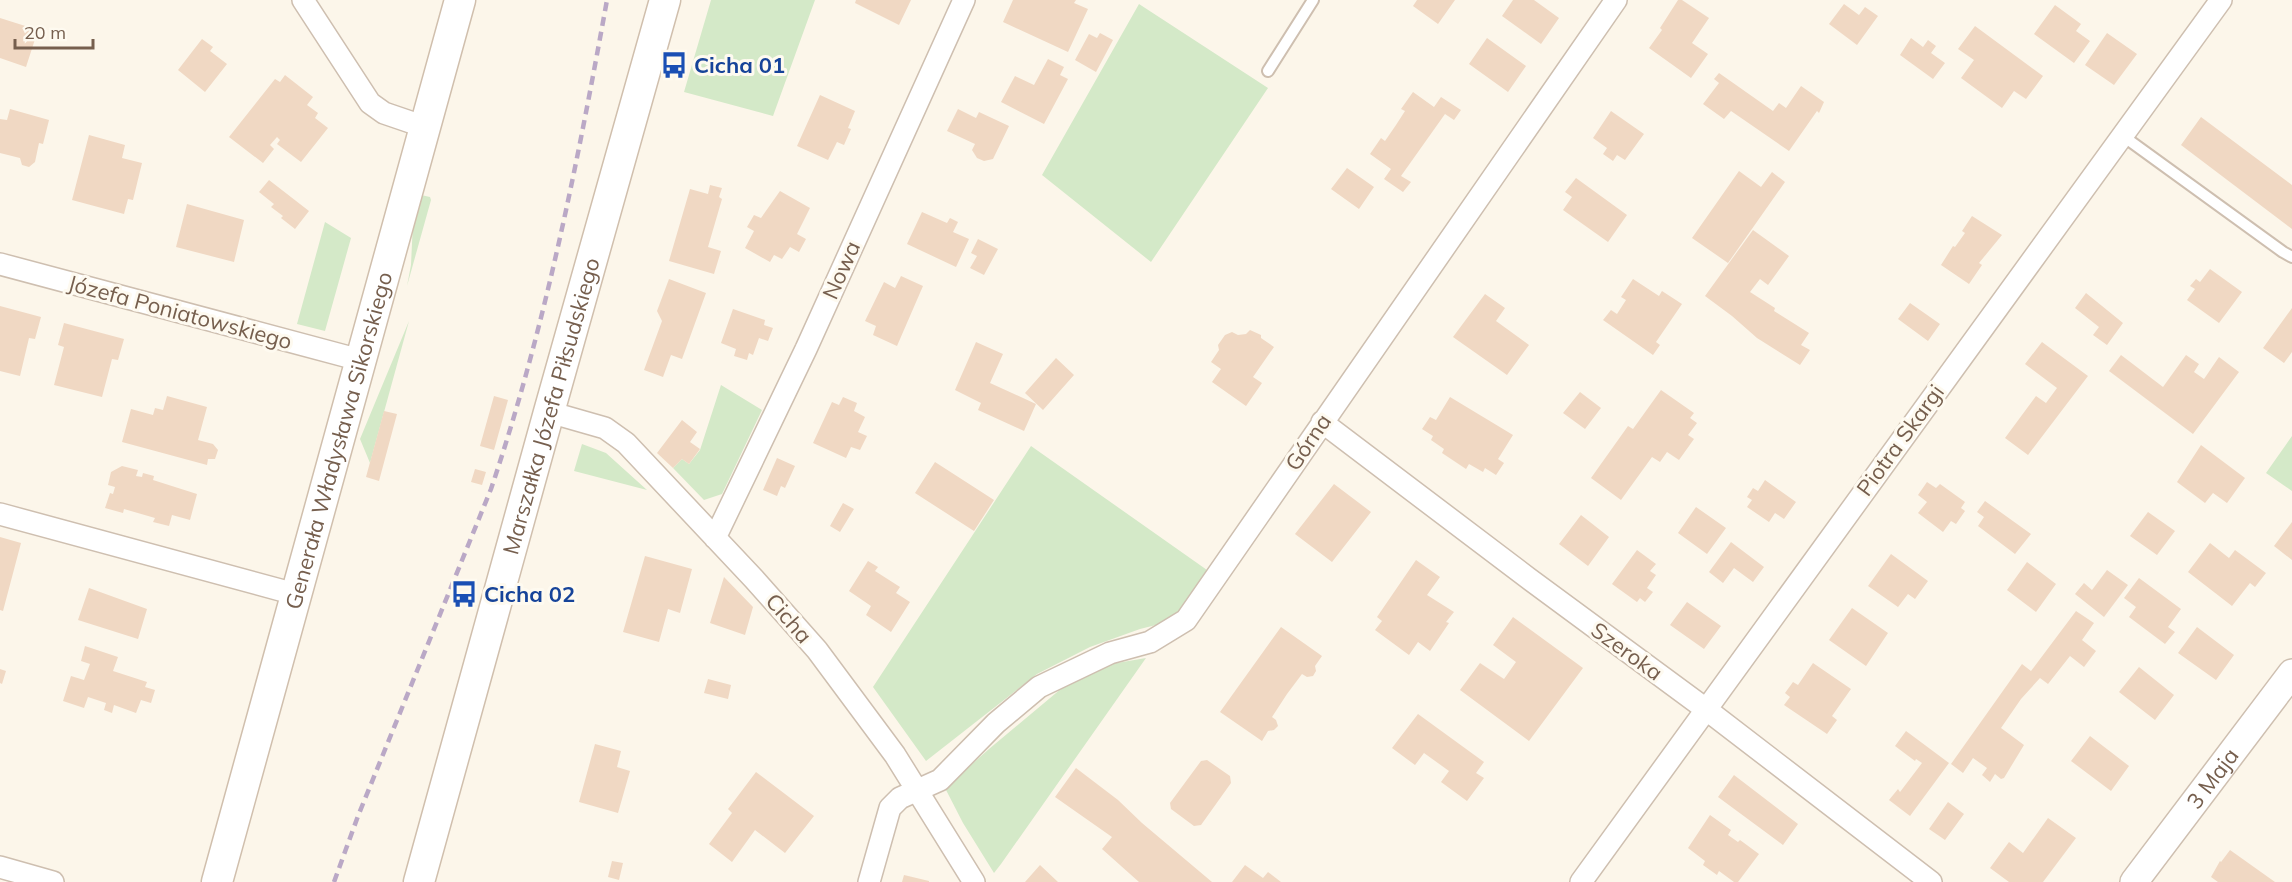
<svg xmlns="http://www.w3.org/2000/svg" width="2292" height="882" font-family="Mulish,sans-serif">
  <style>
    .green { fill: #d4e9c8 }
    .building { fill: #f0d8c3 }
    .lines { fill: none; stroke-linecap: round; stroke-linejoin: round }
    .service-casing { stroke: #cebfb0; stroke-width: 14 }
    .minor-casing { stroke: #cebfb0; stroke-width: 24 }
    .tertiary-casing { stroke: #cebfb0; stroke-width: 30 }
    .secondary-casing { stroke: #d0bfad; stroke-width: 33 }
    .service { stroke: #fff; stroke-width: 10 }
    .minor { stroke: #fff; stroke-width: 21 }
    .tertiary { stroke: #fff; stroke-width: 27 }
    .secondary { stroke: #fff; stroke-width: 30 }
    .rail { stroke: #baa8c6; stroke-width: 4.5; stroke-dasharray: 9 6; stroke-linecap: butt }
    .labels { text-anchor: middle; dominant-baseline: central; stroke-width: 6; stroke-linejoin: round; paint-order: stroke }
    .transit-label { font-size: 22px; font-weight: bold; fill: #164399; stroke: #fefaf0; text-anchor: start }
    .street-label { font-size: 22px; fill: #765f4e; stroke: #fefaf0 }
  </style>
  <rect width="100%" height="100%" fill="#fcf6ea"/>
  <path class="green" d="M711,0H815L773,116L684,92Z
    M1139,4L1268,88L1151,262L1042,175Z
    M421,195L430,197L431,200L407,286L411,265L413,222Z
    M325,222L351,238L325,331L297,324Z
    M409,321L370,463L360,439Z
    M721,385L762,410L722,494L704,500L673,468L682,459L689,464L700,450Z
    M2292,436V491L2266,473Z
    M582,444L606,453L647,490L574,471Z
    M1031,446L1207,570L1172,621L1140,629L1090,647L1037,674L926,761L873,687Z
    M1146,658L1001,864L994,873L963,823L945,788L989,749L1068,683L1111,664Z"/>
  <path class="building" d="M856,0H911L899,25L855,3Z
    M1013,0H1076L1074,3L1088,9L1068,52L1003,22Z
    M1417,0H1455L1438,24L1413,6Z
    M1513,0H1534L1559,18L1541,44L1502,16Z
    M1678,0H1682L1709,18L1692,43L1708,54L1691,78L1649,48L1662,30L1660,28Z
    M1844,4L1859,15L1865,7L1878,16L1857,45L1829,24Z
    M2055,5L2081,24L2076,31L2090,41L2074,63L2034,34Z
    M0,18L38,30L26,67L0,58Z
    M1975,26L2043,76L2026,99L2014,91L2002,108L1961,78L1974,60L1958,49Z
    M1100,33L1113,40L1096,72L1075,60L1089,34L1097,38Z
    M2107,33L2137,54L2114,85L2085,65Z
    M1487,38L1526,66L1508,92L1469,64Z
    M1911,38L1923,47L1928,40L1936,46L1931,53L1945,63L1933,79L1900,55Z
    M202,39L213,47L210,51L227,64L205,92L178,70Z
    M1048,59L1064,67L1060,75L1068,79L1044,124L1001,102L1015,76L1034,85Z
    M1719,73L1773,111L1779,103L1786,108L1801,86L1824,102L1819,113L1817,111L1789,151L1731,111L1724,119L1703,104L1719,83L1714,79Z
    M285,75L313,97L307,105L318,113L315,118L328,128L301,162L277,144L280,140L277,137L270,145L274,149L263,163L229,137L275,79L280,82Z
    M1413,92L1434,107L1441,97L1461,110L1454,120L1445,114L1401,176L1411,182L1403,192L1384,179L1391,169L1370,154L1381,138L1385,141L1396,125L1405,111L1401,109Z
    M820,95L855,111L848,128L851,129L844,145L837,142L828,160L797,146Z
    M10,109L49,120L43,144L39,143L35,162L29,167L22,165L20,158L0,153V119L7,120Z
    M958,109L976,118L979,112L1009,126L993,159L984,161L977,158L972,150L975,144L947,131Z
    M1611,111L1644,134L1625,160L1617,155L1613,161L1603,154L1607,148L1593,138Z
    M2201,117L2292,185V229L2181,145Z
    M89,135L125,145L122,158L142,163L133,200L128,199L124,214L72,200Z
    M1347,168L1374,187L1359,209L1331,189Z
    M1739,171L1761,187L1772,172L1785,182L1728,263L1692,238Z
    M1576,178L1627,215L1608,242L1563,210L1572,197L1565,192Z
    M269,180L309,211L295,229L281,218L283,216L271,207L274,204L259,192Z
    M710,185L722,188L719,197L722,199L708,247L721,251L714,274L669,261L690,189L708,194Z
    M780,191L810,208L797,234L806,239L799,252L790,247L782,259L774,255L770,262L745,248L754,231L747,227L754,215L761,218Z
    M187,204L244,220L234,262L176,247Z
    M922,212L947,223L950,218L958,222L953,232L969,239L956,267L907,244Z
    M1972,216L2002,235L1979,263L1982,265L1969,284L1941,265L1953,246L1955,247L1965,233L1962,231Z
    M1753,230L1789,256L1768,285L1760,279L1750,292L1775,308L1774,311L1809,333L1801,345L1810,350L1800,365L1757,338L1732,316L1705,296Z
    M978,239L998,249L984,275L970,268L977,256L971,253Z
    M2210,269L2242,292L2219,323L2187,300L2195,289L2190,286L2196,279L2200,282Z
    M901,276L923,286L897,346L873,335L876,326L865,321L884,282L895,288Z
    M669,279L706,293L682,359L671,355L663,377L644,370L662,321L657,311Z
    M1633,279L1659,296L1662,291L1682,304L1656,342L1660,345L1653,355L1603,320L1611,310L1617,314L1626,300L1621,297Z
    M2086,293L2123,323L2107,345L2093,335L2099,327L2075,308Z
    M1485,294L1505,308L1496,321L1529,345L1507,375L1453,337Z
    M1910,303L1940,324L1928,341L1898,319Z
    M0,306L41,317L35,339L29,338L20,376L0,371Z
    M2292,308V352L2284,363L2263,348Z
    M733,309L765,320L764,325L773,328L768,341L759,338L753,355L749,353L747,360L734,356L736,349L721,343Z
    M64,323L124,339L118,360L112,359L102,397L54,385L64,347L58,345Z
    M1250,330L1261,335V338L1274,347L1253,377L1262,383L1246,406L1212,382L1221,369L1211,362L1219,350L1218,345L1225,335L1232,332L1238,335L1246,334Z
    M976,342L1003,354L990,383L1036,404L1024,431L978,410L981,403L955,390Z
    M2042,342L2088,376L2028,455L2005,438L2036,396L2046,403L2057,388L2025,364Z
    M2121,355L2163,387L2186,355L2199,364L2194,372L2204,379L2219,357L2239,372L2193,434L2109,371Z
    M1056,358L1074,375L1043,410L1025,393Z
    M1661,390L1694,413L1690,418L1697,423L1688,435L1694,439L1679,460L1667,452L1660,462L1652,457L1621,500L1591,478L1628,426L1633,429Z
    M1580,392L1601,408L1585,429L1563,413Z
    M167,396L207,407L198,440L213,444L218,450L215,459H208L207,465L122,442L131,409L153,415L155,408L163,410Z
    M494,396L508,400L494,450L480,446Z
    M843,397L857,403L854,411L865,417L858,432L867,436L860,450L851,447L846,458L813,443L832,402L839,405Z
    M1450,397L1513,435L1498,459L1504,463L1496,475L1485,468L1483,472L1469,464L1466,469L1442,453L1444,449L1431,440L1433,436L1422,429L1430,417L1436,420Z
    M384,411L397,414L379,481L366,477Z
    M682,420L697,432L690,442L700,449L689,464L682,459L673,468L657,453Z
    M2201,445L2245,478L2227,503L2213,493L2205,503L2177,482Z
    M777,458L795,466L785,488L781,486L777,496L763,490Z
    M935,462L994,500L974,531L915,493Z
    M122,466L138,470L136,476L142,477L143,473L154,476L153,480L197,494L190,520L172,515L169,526L153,522L155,518L124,509L123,513L105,508L110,493L113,494L115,487L108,485L111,472Z
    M475,469L486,472L482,485L471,482Z
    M1765,480L1796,502L1784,519L1775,513L1769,522L1747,507L1752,500L1747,497L1753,488L1758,491Z
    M1927,482L1936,488L1940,484L1965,502L1961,508L1965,511L1956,524L1951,521L1943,532L1918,513L1927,502L1918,495Z
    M1334,484L1371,512L1332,562L1295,534Z
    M1985,501L2031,534L2015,554L1978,526L1984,517L1977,512Z
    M843,503L854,509L840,532L830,526Z
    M1696,507L1726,528L1707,554L1678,533Z
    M2148,512L2175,531L2157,555L2130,536Z
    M1581,515L1609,537L1588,566L1559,544Z
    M2292,522V560L2274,546Z
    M0,537L21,543L3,611L0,610Z
    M1731,542L1764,567L1753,582L1734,568L1723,583L1709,572Z
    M2210,543L2229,558L2235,550L2266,573L2255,587L2250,583L2232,606L2188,572Z
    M1637,550L1656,564L1650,571L1656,575L1647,588L1653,592L1645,602L1640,598L1637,602L1612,584Z
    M1891,554L1928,581L1915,599L1908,594L1898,607L1868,586Z
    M645,556L692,569L680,613L668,609L659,642L623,632Z
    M1416,560L1440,577L1427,595L1454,612L1446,622L1449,623L1430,651L1418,642L1409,655L1375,630L1382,621L1377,617Z
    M868,561L878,567L875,571L900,587L896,593L910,602L891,632L866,615L871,606L849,591Z
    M2027,562L2056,584L2036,612L2007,590Z
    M2107,570L2128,585L2104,617L2075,594L2084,583L2092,590Z
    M724,577L753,607L745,635L710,623Z
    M2139,578L2181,609L2168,627L2175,632L2165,644L2129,617L2136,607L2124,598Z
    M89,588L147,609L138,639L78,620Z
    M1687,602L1721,626L1704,649L1670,625Z
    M1852,608L1888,633L1866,666L1829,640Z
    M2076,611L2094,623L2082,640L2096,651L2084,667L2070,656L2048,684L2040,678L2021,699L2001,728L2024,745L2004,778L2001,779L1995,774L1990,782L1982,775L1987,768L1973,758L1963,773L1951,764L2022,664L2031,671Z
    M1513,617L1583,668L1529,741L1460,690L1480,663L1504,679L1516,662L1493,645Z
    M1281,627L1322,656L1315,666L1316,671L1313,676L1307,677L1302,674L1287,694L1272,717L1276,720L1278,726L1274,730L1268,731L1262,741L1220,712Z
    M2197,627L2234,655L2216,680L2178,653Z
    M85,646L118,657L113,671L147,682L145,687L155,690L151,703L141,700L136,713L114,705L112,713L104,710L106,703L88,697L84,708L63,701L71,676L84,680L90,664L81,661Z
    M1813,663L1851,689L1832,716L1837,720L1827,734L1784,705L1790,697L1785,693L1793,682L1798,685Z
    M2139,667L2174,695L2155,720L2119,692Z
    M0,669L6,671L2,684L0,683Z
    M708,679L731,685L728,699L704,693Z
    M1418,714L1484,762L1476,773L1484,778L1467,801L1441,782L1449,771L1424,753L1415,765L1392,748Z
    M1906,731L1949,763L1910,816L1889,800L1898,789L1900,792L1922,763L1916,759L1915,761L1895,746Z
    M2090,736L2129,766L2111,791L2071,761Z
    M595,744L621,751L617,767L630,771L618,813L579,802Z
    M1207,760L1230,776L1231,783L1201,825L1194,826L1171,809L1170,803L1201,761Z
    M1076,768L1118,800L1142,823L1212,882H1139L1102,849L1112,837L1055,797Z
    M756,772L814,816L785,853L755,830L732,862L709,844L732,813L728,809Z
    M1734,775L1798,824L1783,845L1718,797Z
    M1948,802L1964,814L1945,840L1929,829Z
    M1710,815L1731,830L1728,835L1738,842L1740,840L1759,854L1738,882H1734L1719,871L1717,875L1703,865L1705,861L1688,848Z
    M2048,818L2076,838L2043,882H2009L1990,868L2009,842L2023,853Z
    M2230,850L2275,882H2218L2211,877L2220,861L2221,862Z
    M612,861L623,863L619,880L608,877Z
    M1040,865L1058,882H1025Z
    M1245,865L1263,878L1268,872L1281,882H1232Z
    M904,875L929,881V882H902Z"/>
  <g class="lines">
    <defs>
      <path id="service" d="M1268,71L1313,0
        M2123,136L2283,252L2292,257"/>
      <path id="minor" d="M303,0L370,103L384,113L425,127
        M0,264L360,360
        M549,412L605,428L626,443L754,579L817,650L895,755L974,882
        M1322,422L1528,578L1707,710L1931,882
        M0,514L295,594
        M715,538L806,349L964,0
        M0,867L53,882
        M869,882L890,808L900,798L940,780L996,723L1039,687L1110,653L1150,642L1186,620L1616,0
        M1581,882L2221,0"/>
      <g id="tertiary">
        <path id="s1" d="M2134,882L2292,673"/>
      </g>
      <g id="secondary">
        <path id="s2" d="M217,882L460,0"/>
        <path id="s3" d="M419,882L549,412L665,0"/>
      </g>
    </defs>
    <use href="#service" class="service-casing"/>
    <use href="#minor" class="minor-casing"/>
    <use href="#tertiary" class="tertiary-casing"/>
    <use href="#secondary" class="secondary-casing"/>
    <use href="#service" class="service"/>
    <use href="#minor" class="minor"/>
    <use href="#tertiary" class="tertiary"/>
    <use href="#secondary" class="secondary"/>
    <path class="rail" d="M334,882L358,816L491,489C545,329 577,165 607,0"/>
  </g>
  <defs>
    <symbol id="bus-bare" viewBox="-9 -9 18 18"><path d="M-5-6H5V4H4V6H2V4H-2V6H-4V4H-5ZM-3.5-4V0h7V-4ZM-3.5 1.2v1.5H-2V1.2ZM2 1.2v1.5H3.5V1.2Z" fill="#1a4fb4" stroke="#fefaf0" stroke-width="2.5" paint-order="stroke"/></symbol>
  </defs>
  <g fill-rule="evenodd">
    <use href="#bus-bare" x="655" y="46" width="38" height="38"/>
    <use href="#bus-bare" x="445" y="575" width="38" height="38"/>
  </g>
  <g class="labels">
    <g class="transit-label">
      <text x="694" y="65">Cicha 01</text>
      <text x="484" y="594">Cicha 02</text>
    </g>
    <g class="street-label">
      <text transform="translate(841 270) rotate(-66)">Nowa</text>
      <text transform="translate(180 312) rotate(15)">Józefa Poniatowskiego</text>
      <text stroke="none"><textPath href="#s3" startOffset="494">Marszałka Józefa Piłsudskiego</textPath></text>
      <text transform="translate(1900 440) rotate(-54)">Piotra Skargi</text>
      <text stroke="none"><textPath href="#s2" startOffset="458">Generała Władysława Sikorskiego</textPath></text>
      <text transform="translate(1308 442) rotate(-56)">Górna</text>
      <text transform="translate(789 618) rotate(49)">Cicha</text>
      <text transform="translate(1627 651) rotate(36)">Szeroka</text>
      <text stroke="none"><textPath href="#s1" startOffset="130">3 Maja</textPath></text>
    </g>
  </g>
  <path d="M15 39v9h78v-9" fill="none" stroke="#765f4e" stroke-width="3"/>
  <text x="24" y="39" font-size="18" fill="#765f4e" stroke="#fefaf0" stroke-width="4.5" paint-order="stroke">20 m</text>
</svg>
